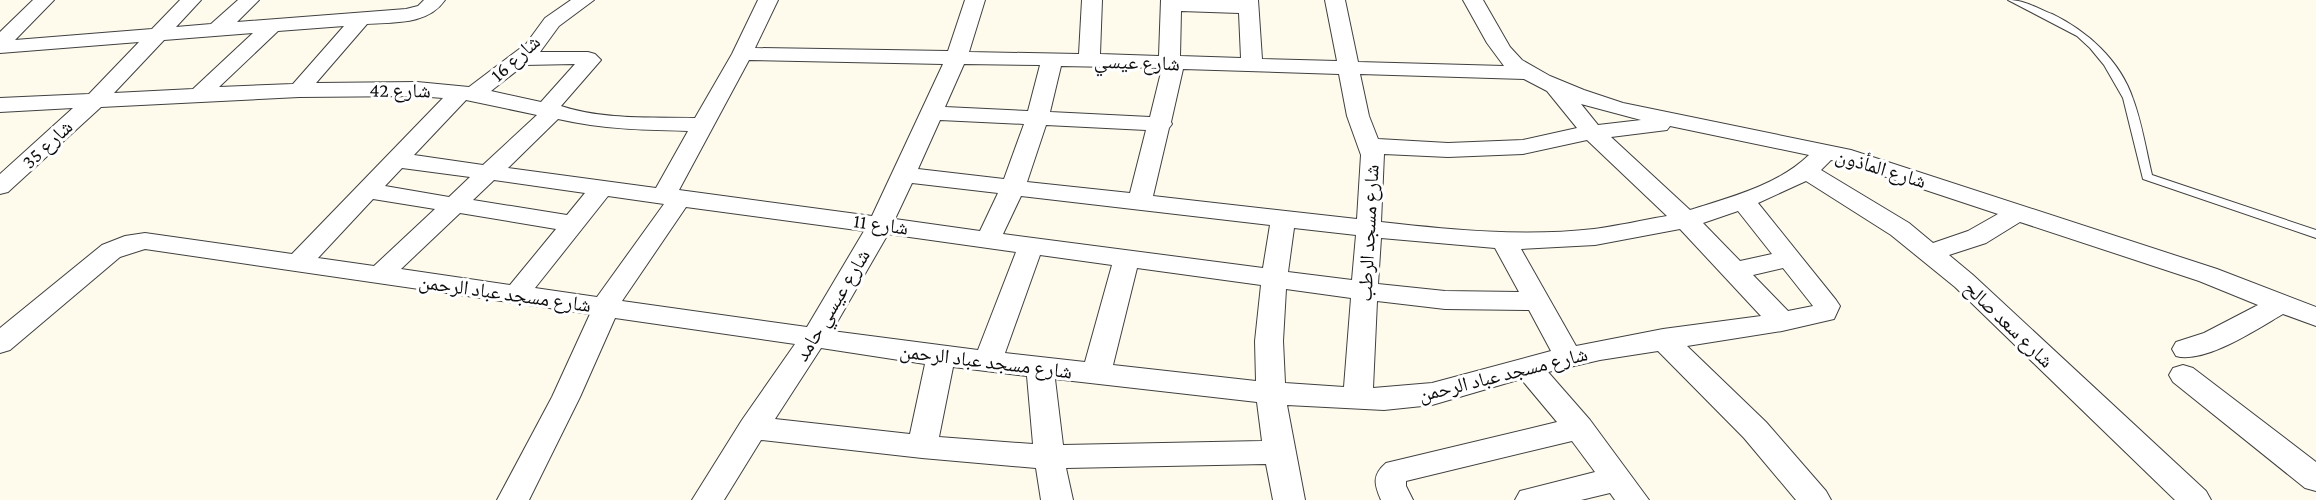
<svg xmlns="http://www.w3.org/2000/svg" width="2316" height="500" font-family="'Crimson Pro','Noto Naskh Arabic',serif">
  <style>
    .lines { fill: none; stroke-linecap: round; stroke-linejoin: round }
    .lane-casing { stroke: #404040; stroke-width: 2 }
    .street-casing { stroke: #404040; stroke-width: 2 }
    .lane { fill: #fff; fill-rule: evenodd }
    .street { fill: #fff; fill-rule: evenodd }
    .labels { text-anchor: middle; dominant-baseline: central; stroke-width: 6; stroke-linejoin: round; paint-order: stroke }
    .street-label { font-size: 20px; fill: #0d0d0d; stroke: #fff }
  </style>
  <rect width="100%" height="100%" fill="#fefbed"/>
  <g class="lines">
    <defs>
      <path id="lane" d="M2008,0C2024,0 2037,8 2052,14C2087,31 2120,60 2133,99C2142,123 2146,150 2152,175L2316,230V238L2143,179L2123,98L2104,65L2090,48L2077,36Z"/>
      <path id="street" d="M33,0H54L15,40L152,29L180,0H201L176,27L211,24L238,0H259L237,22L406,9L418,6L424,0H445C428,25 394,22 367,24L316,83L417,82L469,87L526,44L545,18L571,0H594L559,26L540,52H588L595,54L601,60L561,106C603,120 652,117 695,118L732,54L758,0H778L755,48L948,51L965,0H985L969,52L1079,54L1082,0H1102L1100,54L1159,56L1161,0H1258L1262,59L1337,61L1325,0H1345L1358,62L1504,66L1487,43L1463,0H1483L1510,47L1522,60L1550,76L1584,90L1623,103L1851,150L2217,269L2316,307V326L2283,314C2257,329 2205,364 2176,356L2172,349L2176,342L2204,333L2258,305L2199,281L2020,222L1986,243L1949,255L1973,275L2206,491L2211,500H2175L1955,287L1891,235L1806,181L1758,203L1836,300L1840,306L1834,319L1782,331L1687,346L1766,422L1826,491L1831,500H1796L1744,438L1658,351L1600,360L1548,372L1590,420L1649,500H1615L1610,493L1581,500H1515L1520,491L1595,472L1572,441L1406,481V486L1413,500H1381C1374,484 1372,475 1386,463L1557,422L1521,379L1432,405L1384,410L1287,405L1305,500H1273L1266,464L1066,468L1073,500H1041L1036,468L922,458L761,440L724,500H692L742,420L795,344L615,318L580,397L529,500H497L552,397L590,314L145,249L120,257L10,350L0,353V328L102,245L125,236L145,233L292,254L443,98L417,96L299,97L101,107L8,192L0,194V174L73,108L0,112V98L89,94L139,42L0,53V32ZM1181,11L1239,13L1241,58L1180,56ZM344,26L293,84L219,87L278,31ZM253,33L193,89L114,93L164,40ZM749,60L943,64L872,216L679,190ZM575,64L541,102L491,91L524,65ZM964,64L1040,65L1028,111L945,107ZM1061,66L1162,68L1150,117L1050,112ZM1183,69L1339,74L1347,116L1361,155L1357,219L1153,196L1169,128L1172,124L1171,122ZM1360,74L1524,79L1547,91L1577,128L1523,140L1448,143L1378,139L1369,116ZM466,100L537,115L483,165L414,155ZM1581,104L1641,120L1598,125ZM558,119C601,129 644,130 688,131L656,188L508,168ZM940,120L1024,124L1004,179L918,169ZM1046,125L1146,130L1130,193L1027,182ZM1670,126L1809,155C1778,185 1731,197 1690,210L1611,137L1667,130ZM1587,140L1667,216C1643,220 1618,226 1594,229C1523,237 1452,230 1381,222L1384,154L1448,157L1523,154ZM1831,160L1838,161L1998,214L1968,231L1933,243L1909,223L1821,170ZM402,168L470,177L449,197L385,186ZM494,180L585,193L567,215L473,200ZM912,183L998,193L980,231L895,219ZM608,196L664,204L597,297L535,288ZM1021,196L1270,225L1263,268L1003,234ZM373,199L435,209L374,266L318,258ZM686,207L864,231L807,327L622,301ZM1738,211L1772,254L1740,261L1703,223ZM460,213L556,229L510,285L401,269ZM1294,228L1356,235L1352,280L1288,272ZM1680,229L1761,316L1663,329L1576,346L1521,249L1595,245ZM888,234L1016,252L978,350L832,331ZM1381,238L1495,248L1519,292L1445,291L1378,284ZM1040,255L1112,265L1085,362L1005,353ZM1137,268L1261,285L1255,341L1256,381L1113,365ZM1783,268L1813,306L1788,311L1753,275ZM1286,289L1351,298L1344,387L1285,383L1283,341ZM1377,301L1445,309L1529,310L1551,351L1432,383L1373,388ZM821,348L925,364L910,434L775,419ZM953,367L1027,376L1033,444L939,437ZM1055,379L1257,402L1262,441L1063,445Z
        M2183,365L2193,368L2316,462V491L2305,488L2173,382L2169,375L2173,368Z"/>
    </defs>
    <use href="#lane" class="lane-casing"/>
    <use href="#street" class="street-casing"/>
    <use href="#lane" class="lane"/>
    <use href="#street" class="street"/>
  </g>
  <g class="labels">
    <g class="street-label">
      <text transform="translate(515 58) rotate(-42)">شارع 16</text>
      <text transform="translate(1137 62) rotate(2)">شارع عيسي</text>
      <text transform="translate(400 90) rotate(1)">شارع 42</text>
      <text transform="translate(47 144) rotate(-43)">شارع 35</text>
      <text transform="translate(1881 168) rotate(17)">شارع المأذون</text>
      <text transform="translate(881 224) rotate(8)">شارع 11</text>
      <text transform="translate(1368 233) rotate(-87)">شارع مسجد الرطب</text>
      <text transform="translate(505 293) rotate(8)">شارع مسجد عباد الرحمن</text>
      <text transform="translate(832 305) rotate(-59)">شارع عيسي حامد</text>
      <text transform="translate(2009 324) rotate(44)">شارع سعد صالح</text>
      <text transform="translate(986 361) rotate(7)">شارع مسجد عباد الرحمن</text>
      <text transform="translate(1503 374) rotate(-14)">شارع مسجد عباد الرحمن</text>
    </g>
  </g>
</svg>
